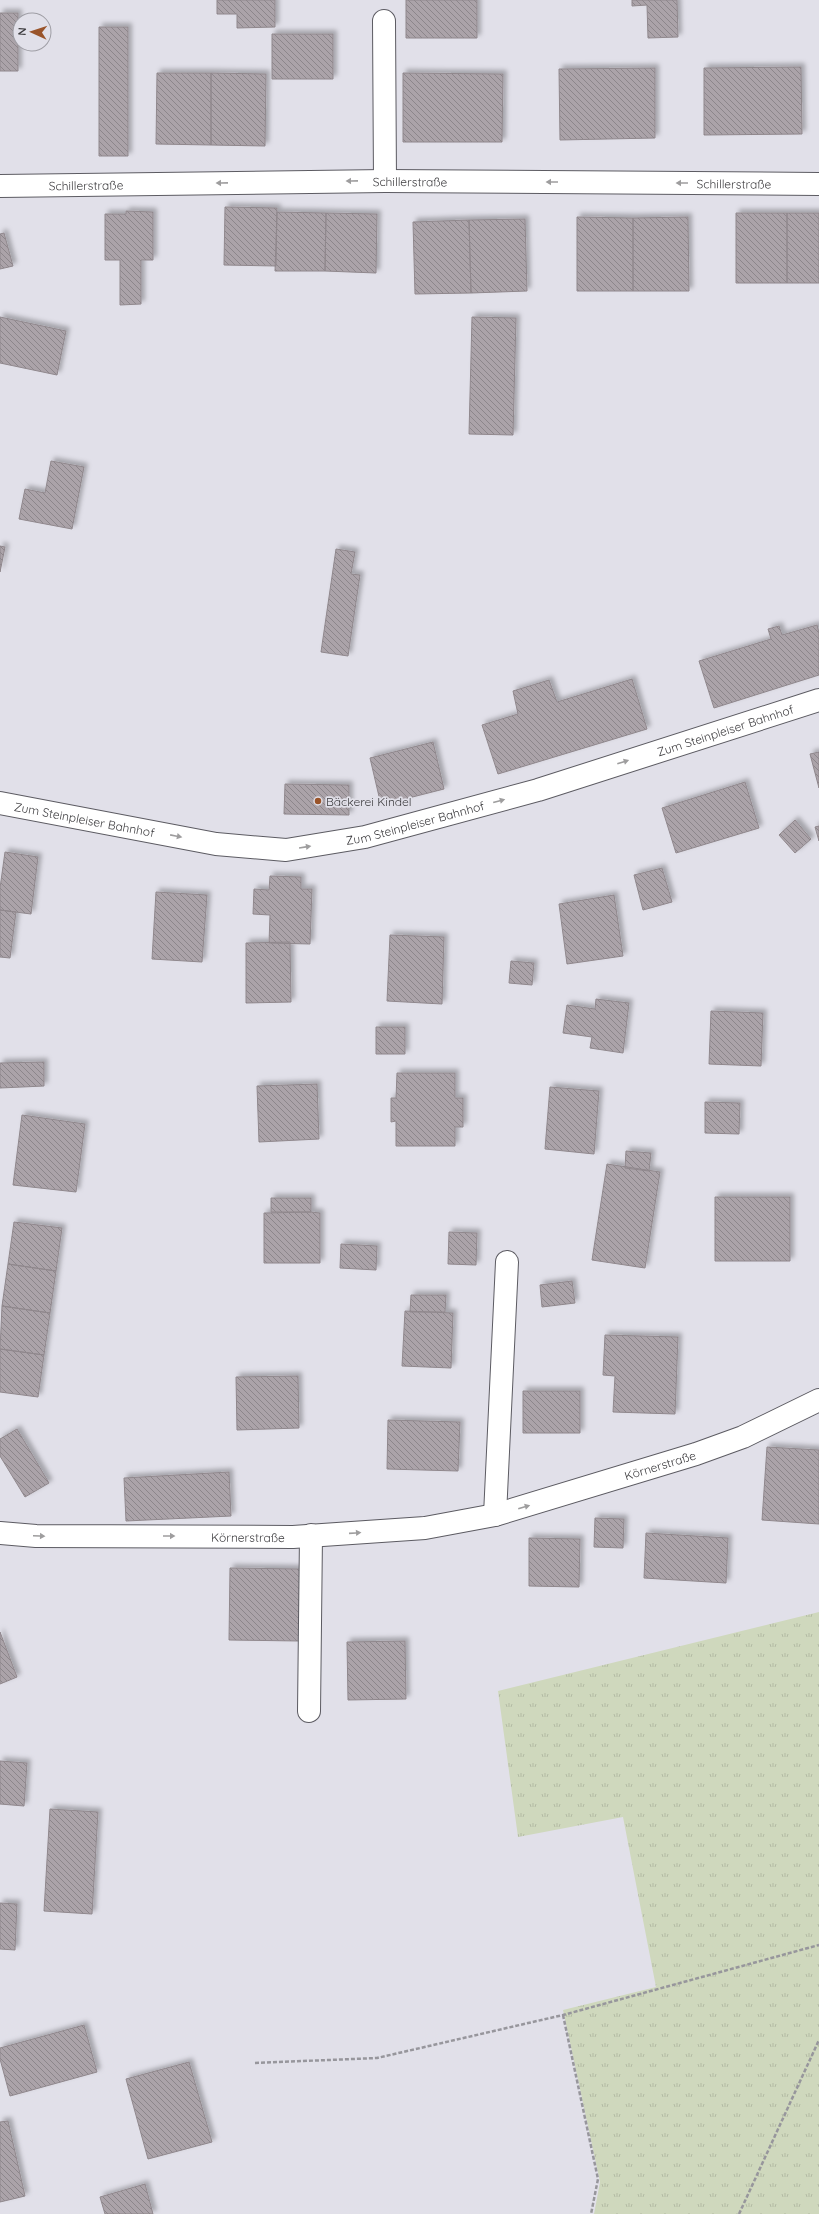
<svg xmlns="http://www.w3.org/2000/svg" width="819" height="2214" font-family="Quicksand,sans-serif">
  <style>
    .grass { fill: url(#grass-tufts) }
    .building { fill: url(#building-back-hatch); stroke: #90888d; filter: url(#shadow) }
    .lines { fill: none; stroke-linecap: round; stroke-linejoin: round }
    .minor-casing { stroke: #5c5b62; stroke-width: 24 }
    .path { stroke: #97969c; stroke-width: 2.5; stroke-dasharray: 4 2; stroke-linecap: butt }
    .minor { stroke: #fff; stroke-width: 22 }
    .oneway { fill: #9e9d9e }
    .poi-dot { fill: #9a542a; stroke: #e1e0e9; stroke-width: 1.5 }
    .labels { text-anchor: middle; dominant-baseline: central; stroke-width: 3.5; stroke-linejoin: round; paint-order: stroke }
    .street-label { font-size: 12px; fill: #3c3b3e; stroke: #e1e0e9 }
    .poi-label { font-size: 12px; fill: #3c3b3e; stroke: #e1e0e9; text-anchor: start }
  </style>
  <defs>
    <pattern id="grass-tufts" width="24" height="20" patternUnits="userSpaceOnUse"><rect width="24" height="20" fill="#cfd8bd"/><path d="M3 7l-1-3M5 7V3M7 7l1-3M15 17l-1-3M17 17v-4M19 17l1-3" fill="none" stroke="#b3baa4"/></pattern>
    <pattern id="building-back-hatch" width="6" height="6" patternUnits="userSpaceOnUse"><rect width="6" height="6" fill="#aba3a9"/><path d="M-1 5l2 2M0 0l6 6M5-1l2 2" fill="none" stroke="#8c868b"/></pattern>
    <filter id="shadow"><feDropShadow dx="3.5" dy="-3.5" stdDeviation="2" flood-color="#0004"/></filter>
  </defs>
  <rect width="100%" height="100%" fill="#e1e0e9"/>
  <path class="grass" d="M819,1612V2214H594L600,2182L563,2010L656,1987L623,1817L518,1837L498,1691Z"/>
  <path class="building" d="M217,0H275V27L237,28V14H217Z
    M406,0H477V38H406Z
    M632,0H677L678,37L648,38L647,5L632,6Z
    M0,13H18V71H0Z
    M99,27H128V156H99Z
    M272,34H333V79H272Z
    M801,67L802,134L704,135V68Z
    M655,68V138L560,140L559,69Z
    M157,73H211V145L156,144Z
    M211,73L266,74L265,146L211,145Z
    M403,73L503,74L502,142H403Z
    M225,207L277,208L276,266L224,265Z
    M126,211L153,212V260H141V304L120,305V260H105V214H126Z
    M277,212L326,213L325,271H275Z
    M326,213L377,214L376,273L325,271Z
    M736,213H787V283H736Z
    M787,213H819V283H787Z
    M577,217L633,218V291H577Z
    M688,217L689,291H633V218Z
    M525,219L527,291L471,293L469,220Z
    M469,220L471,293L415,294L413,222Z
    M4,233L13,266L0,269V234Z
    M0,317L66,331L57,375L0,363Z
    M472,317L516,318L513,435L469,434Z
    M51,461L84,467L72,529L19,519L25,489L45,493Z
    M0,546L5,547L0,572Z
    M336,549L355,552L351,574L360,575L348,656L321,652Z
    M817,625L819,633V675L714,708L699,661L771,639L768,629L779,626L782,635Z
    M632,679L647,729L498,774L482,725L518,714L513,691L549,680L557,702Z
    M433,742L444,789L381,805L370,758Z
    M819,752V788L810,754Z
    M745,782L759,828L676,853L662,808Z
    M285,784L349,785V815L284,814Z
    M795,820L811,839L795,853L779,835Z
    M819,826V841L815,827Z
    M5,852L38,857L31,914L0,910V888Z
    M662,868L672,902L643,910L634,875Z
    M270,876L301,877V889H312L310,944L269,943L270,915L253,914L254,889L269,890Z
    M156,892L207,895L202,962L152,959Z
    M614,895L623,956L567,964L559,904Z
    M0,910L16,912L10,958L0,957Z
    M390,935L444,937L442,1004L387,1001Z
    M290,942L291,1002L246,1003V943Z
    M511,961L534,963L532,985L509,983Z
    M596,999L629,1003L623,1053L590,1048L592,1037L563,1033L567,1005L595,1009Z
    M711,1011L763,1013L761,1066L709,1064Z
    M376,1027H405V1054H376Z
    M44,1062V1086L0,1088V1063Z
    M397,1073H455V1098H463V1127H455V1146H396V1121L391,1122V1098H396Z
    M317,1084L319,1139L259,1142L257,1086Z
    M550,1087L599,1091L594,1154L545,1149Z
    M705,1102L740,1103L739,1134L705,1133Z
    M22,1115L85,1124L76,1192L13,1185Z
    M626,1151L651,1153L649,1171L625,1168Z
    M607,1164L660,1172L645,1268L592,1260Z
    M715,1197H790V1261H715Z
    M271,1198H311V1212H271Z
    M311,1212L320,1213V1263H264V1213Z
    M14,1222L62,1228L56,1271L8,1264Z
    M449,1232L477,1233L476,1265L448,1264Z
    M341,1244L377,1246L376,1270L340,1268Z
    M8,1264L56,1271L50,1313L2,1306Z
    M572,1281L575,1303L542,1307L540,1285Z
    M411,1295H446L445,1312H410Z
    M2,1306L50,1313L44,1355L0,1349Z
    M405,1311L453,1313L451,1368L402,1366Z
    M605,1335L678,1337L675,1414L613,1412L615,1376L603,1375Z
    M0,1349L44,1355L38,1397L0,1392Z
    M298,1376L299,1428L237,1430L236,1377Z
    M523,1391H580V1433H523Z
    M388,1420L460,1422L458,1471L387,1469Z
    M17,1429L49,1483L25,1497L0,1456V1439Z
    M767,1447L819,1450V1524L762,1520Z
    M229,1472L231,1516L126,1521L124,1478Z
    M595,1518L624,1519L623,1548L594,1547Z
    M646,1533L728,1538L726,1583L644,1578Z
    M529,1538L580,1539L579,1587L529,1586Z
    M230,1568L300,1569L299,1641L229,1640Z
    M0,1632L17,1677L0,1684Z
    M405,1641L406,1699L348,1700L347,1642Z
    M0,1761L27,1763L24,1806L0,1804Z
    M50,1809L98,1812L92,1914L44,1911Z
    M0,1903L17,1904L15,1950L0,1949Z
    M84,2025L97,2072L10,2096L0,2059V2048Z
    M189,2062L212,2142L148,2159L126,2079Z
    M8,2121L25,2196L0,2202V2122Z
    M145,2184L153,2214H105L100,2197Z"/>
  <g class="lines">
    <defs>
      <g id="minor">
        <path d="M384,21L385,181"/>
        <path id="s1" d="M0,186L385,181L819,184"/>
        <path id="s2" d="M0,803L216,844L286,850L365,837L538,790L819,700"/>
        <path d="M495,1515L507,1262"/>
        <path id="s3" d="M0,1533L36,1536L293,1537L425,1528L495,1515L696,1454L743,1437L819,1400"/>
        <path d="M309,1711L311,1535"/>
      </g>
    </defs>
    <use href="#minor" class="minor-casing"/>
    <path class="path" d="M563,2015L598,2179L591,2214
      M255,2063L377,2058L563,2015L819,1945
      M739,2214L819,2040"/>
    <use href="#minor" class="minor"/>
  </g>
  <defs><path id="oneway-solid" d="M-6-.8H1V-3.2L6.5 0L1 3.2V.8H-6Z"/></defs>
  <g class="oneway">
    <use href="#oneway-solid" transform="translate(352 181) rotate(179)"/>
    <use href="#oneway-solid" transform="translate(552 182) rotate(-180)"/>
    <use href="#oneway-solid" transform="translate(222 183) rotate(179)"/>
    <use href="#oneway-solid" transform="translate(682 183) rotate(-180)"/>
    <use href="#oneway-solid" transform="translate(623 762) rotate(-18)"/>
    <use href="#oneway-solid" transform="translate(499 801) rotate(-15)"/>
    <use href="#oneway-solid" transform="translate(176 836) rotate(11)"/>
    <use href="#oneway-solid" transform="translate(305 847) rotate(-9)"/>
    <use href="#oneway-solid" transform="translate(524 1507) rotate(-16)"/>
    <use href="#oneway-solid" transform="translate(355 1533) rotate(-4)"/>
    <use href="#oneway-solid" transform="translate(39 1536) rotate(2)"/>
    <use href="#oneway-solid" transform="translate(169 1536)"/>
  </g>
  <circle class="poi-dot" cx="318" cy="801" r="4"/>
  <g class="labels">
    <g class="street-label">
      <text stroke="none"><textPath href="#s1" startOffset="410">Schillerstraße</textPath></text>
      <text stroke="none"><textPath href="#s1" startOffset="734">Schillerstraße</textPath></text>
      <text stroke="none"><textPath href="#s1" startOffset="86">Schillerstraße</textPath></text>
      <text stroke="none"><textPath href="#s2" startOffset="746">Zum Steinpleiser Bahnhof</textPath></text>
      <text stroke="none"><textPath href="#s2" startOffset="86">Zum Steinpleiser Bahnhof</textPath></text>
      <text stroke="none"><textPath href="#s2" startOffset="422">Zum Steinpleiser Bahnhof</textPath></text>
      <text stroke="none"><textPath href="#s3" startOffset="669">Körnerstraße</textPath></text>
      <text stroke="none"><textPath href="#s3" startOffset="248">Körnerstraße</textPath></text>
    </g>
    <g class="poi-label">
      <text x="326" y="801">Bäckerei Kindel</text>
    </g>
  </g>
  <g transform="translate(32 32) rotate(273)"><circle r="19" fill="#e1e0e9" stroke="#9f9ea5"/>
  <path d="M0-3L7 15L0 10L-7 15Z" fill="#9a542a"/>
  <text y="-6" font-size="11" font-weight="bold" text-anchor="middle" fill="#3c3b3e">N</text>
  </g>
</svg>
